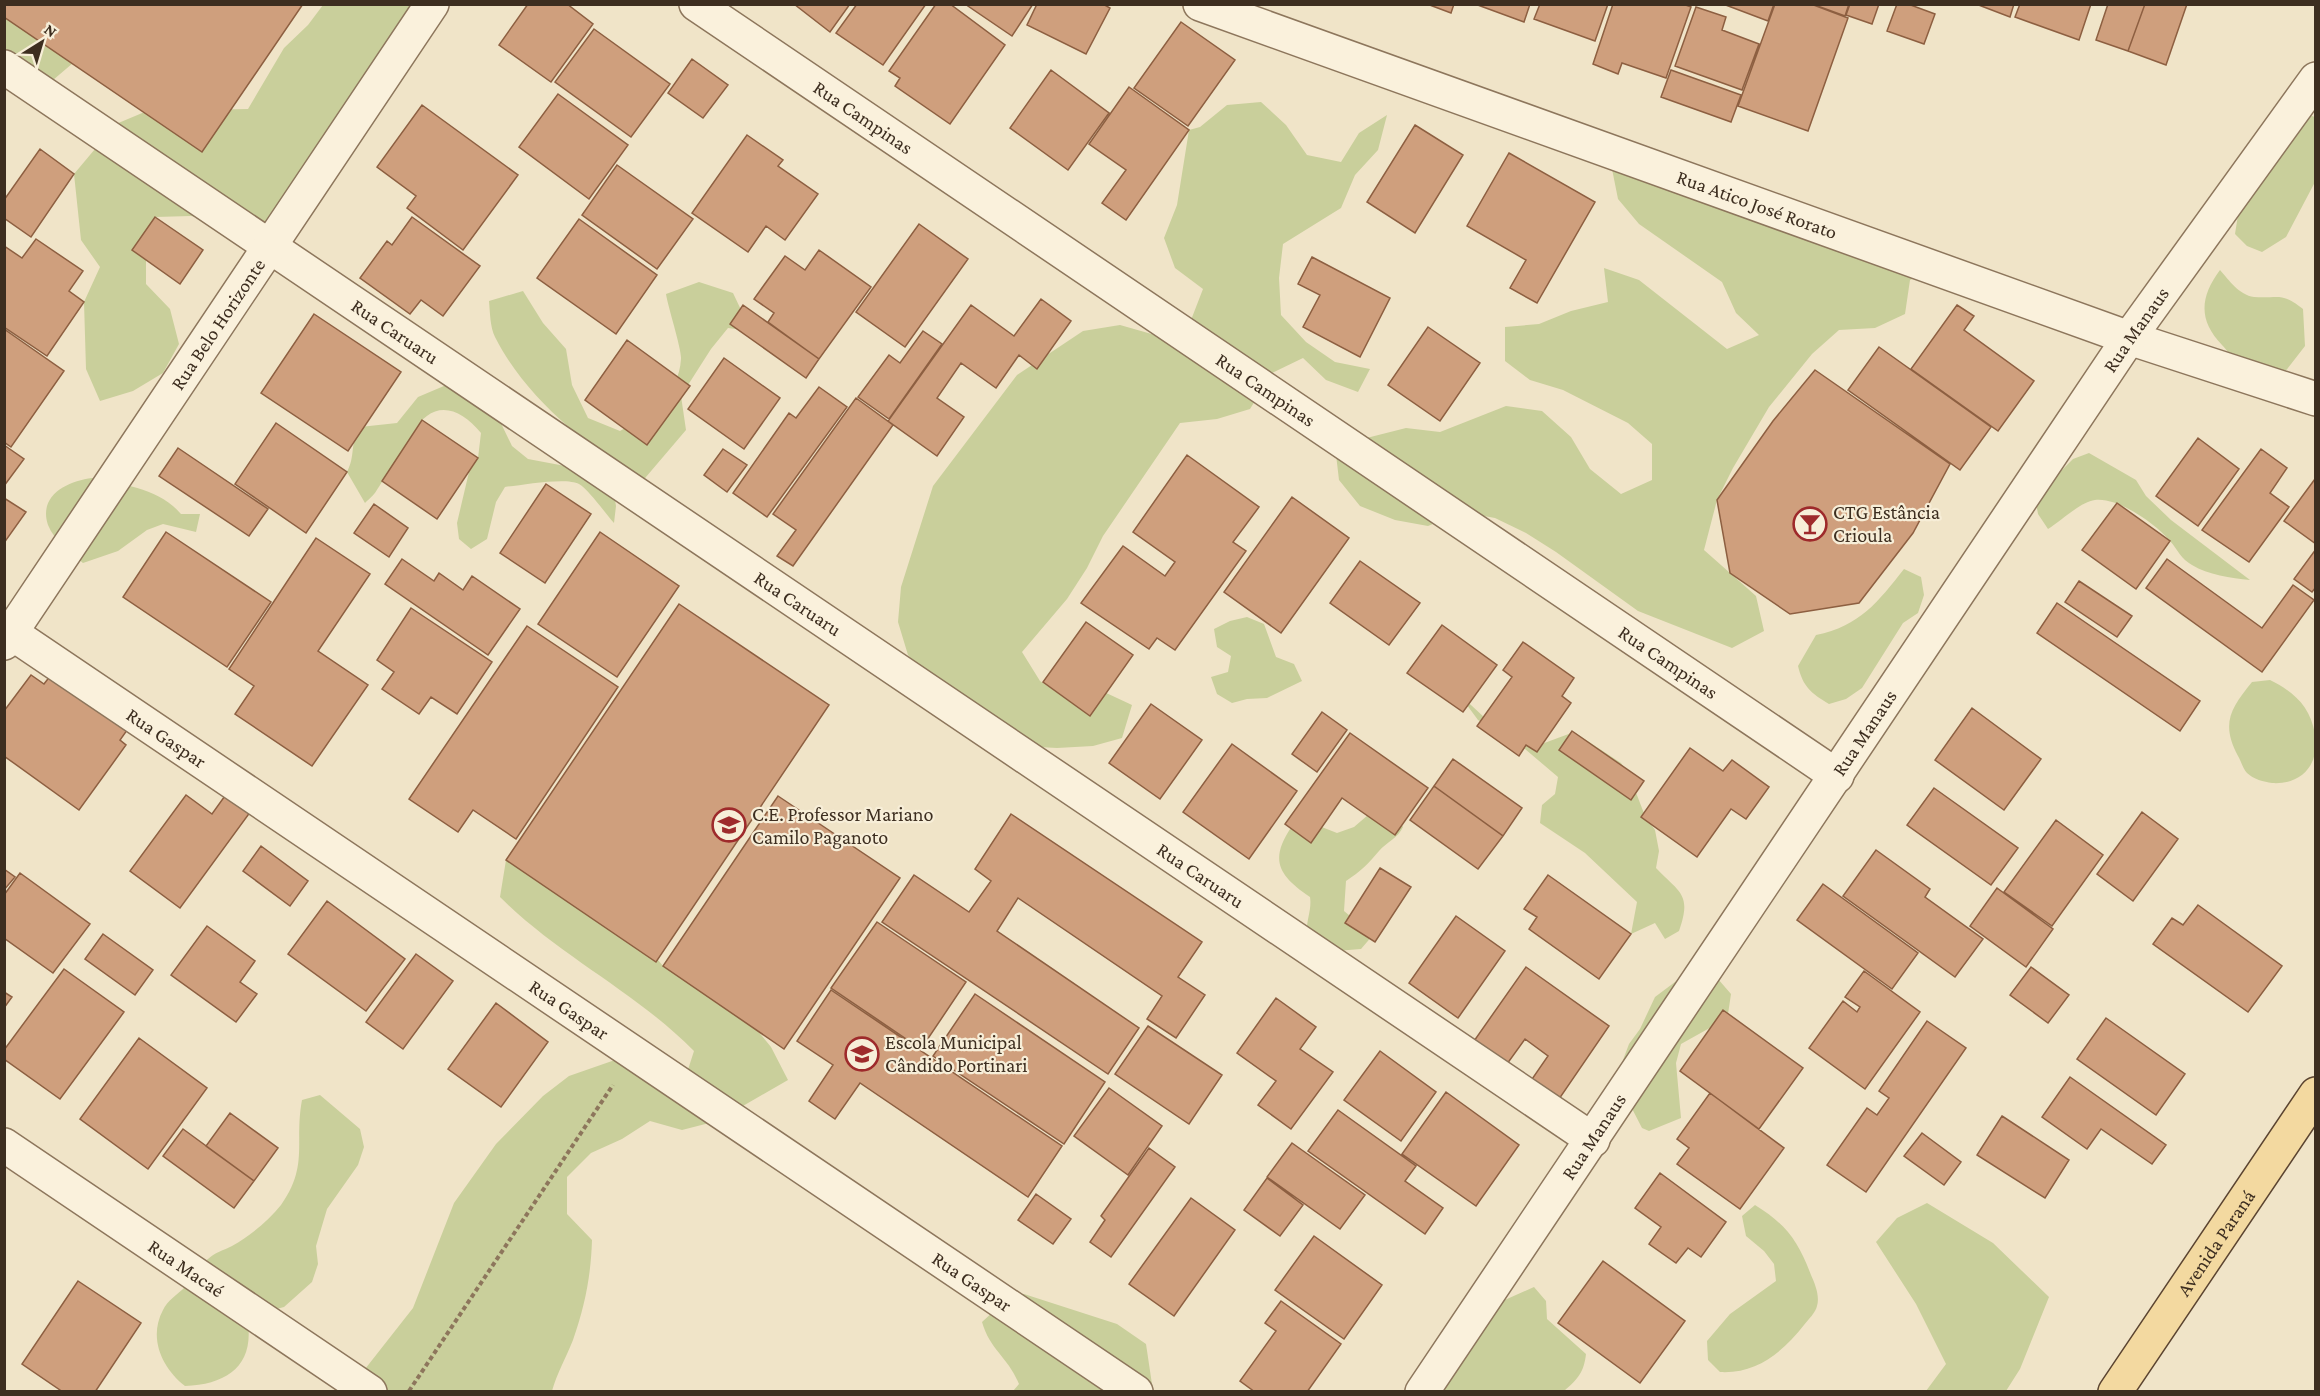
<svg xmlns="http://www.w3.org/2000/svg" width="2320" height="1396" font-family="'Crimson Pro',serif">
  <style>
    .green { fill: #c9cf9b }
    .building { fill: #cf9f7d; stroke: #8d5f41; stroke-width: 1.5 }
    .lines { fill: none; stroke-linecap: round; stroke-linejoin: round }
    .minor-casing { stroke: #8d765c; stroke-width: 36 }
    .major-casing { stroke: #5b4430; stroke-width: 36 }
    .path { stroke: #8d765c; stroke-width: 4; stroke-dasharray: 4.5 3; stroke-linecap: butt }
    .minor { stroke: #faf1dc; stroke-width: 33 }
    .major { stroke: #f3d9a0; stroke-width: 33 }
    .labels { text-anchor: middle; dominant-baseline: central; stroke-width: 4.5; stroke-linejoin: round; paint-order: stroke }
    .street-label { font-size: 20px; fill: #3d2e20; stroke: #f7eed8 }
    .poi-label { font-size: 20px; fill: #3d2e20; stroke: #f7eed8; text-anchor: start }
  </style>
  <rect width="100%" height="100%" fill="#f0e4c8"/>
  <path class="green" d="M5,5L73,63L46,86L5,83Z
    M323,5H412L286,202L257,229L191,216L155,217L146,245V284L170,309L179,344L163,373L133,391L100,401L86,369L84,302L100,267L81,240L74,174L116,124L147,111L248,109L284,48L308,25Z
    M1261,102L1286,125L1307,155L1341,162L1359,133L1387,115L1378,150L1355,175L1341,208L1283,244L1279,278L1281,315L1306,342L1335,362L1370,369L1358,392L1326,380L1303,358L1272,373L1250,409L1217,419L1180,423L1103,536L1087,568L1067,599L1022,652L1040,681L1068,700L1102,691L1132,705L1122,738L1093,746L1057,748L1021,746L930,682L908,655L898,622L901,587L933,486L1017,375L1083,331L1120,325L1155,335L1191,320L1203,289L1175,268L1164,238L1177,205L1189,130L1200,127L1227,105Z
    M2309,115L2315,117V182L2286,237L2262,252L2247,246L2235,234L2238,215Z
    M1611,164L1921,275L1910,280L1905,314L1875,328L1839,330L1812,354L1769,407L1733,468L1717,500L1704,550L1756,596L1764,631L1732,648L1638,611L1556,552L1526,533L1495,518L1462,512L1428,526L1395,520L1360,506L1339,480L1335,446L1406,428L1440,432L1506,406L1542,411L1571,437L1590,469L1621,494L1652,480V444L1628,423L1563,390L1530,380L1505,361V327L1539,324L1571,311L1608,302L1604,268L1639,280L1727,349L1759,335L1736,313L1722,282L1639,224L1618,199Z
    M2220,270C2229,280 2239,295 2254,297C2278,299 2281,291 2303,309L2305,346L2284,373C2270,369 2253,367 2239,361C2232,359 2227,350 2222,345C2198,320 2200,297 2220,270Z
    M699,282L733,293L751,331L728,328L711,349L681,396L686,430L640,484C587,444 526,399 495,337C490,327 490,312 489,301L523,291L543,323L566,349L572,385L588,418L620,431C648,415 679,395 681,359C682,350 668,307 666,294Z
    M451,383L496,413L512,446L528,459L581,469L613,488L616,506L614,523C605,513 589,490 579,484C566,477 522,485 505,487L496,502L487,539L471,549L459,539L457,523L469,472L478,458L481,433C459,406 431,398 412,435C408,442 407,450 403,456C397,466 387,473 382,482C374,494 377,492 365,503L347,472C356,454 349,447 360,427L397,423L418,397Z
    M2089,453L2136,480L2146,496L2171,520L2250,580C2231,578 2208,575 2192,565C2181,559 2178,550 2170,541C2156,524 2118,497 2095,500C2080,502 2061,521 2048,529L2038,514L2035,497L2073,459Z
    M92,478C123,485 159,488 181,514H200L196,532L163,524L147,530L118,551L83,563C72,553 54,541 48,525C38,495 68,481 92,478Z
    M1904,569L1921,577L1924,595L1918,613L1903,623L1862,688L1846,699L1829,704C1811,693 1803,687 1798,666L1816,635C1860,626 1878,602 1904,569Z
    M1247,617L1264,624L1276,657L1294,664L1302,681L1267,698L1247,699L1232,703L1217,694L1211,677L1228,672L1231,656L1217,647L1214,629L1230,621Z
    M2270,680C2294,692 2310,706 2315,734C2320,763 2303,785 2272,783C2264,782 2253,779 2247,773C2243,769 2241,761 2238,756C2221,724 2230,709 2252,682Z
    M1458,693L1485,718L1539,745L1574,732L1621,763L1630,777L1645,816L1655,830L1659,851L1656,868C1680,893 1692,894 1679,931L1665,939L1655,923L1631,934L1637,902L1585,853L1540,823L1542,805L1555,794L1558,777L1525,749L1478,720Z
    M1368,815L1397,818L1403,827C1398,838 1387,842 1379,851C1369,863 1360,872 1346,881L1344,911L1373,935L1361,949L1336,951L1307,933C1306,920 1312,910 1310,897C1278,875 1269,860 1292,826L1309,822L1337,833L1354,827Z
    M506,860L547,868L639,937L663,966L689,975L748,1019L771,1047L788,1080L717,1121L682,1130L650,1121L622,1139L591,1153L567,1177V1214L592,1240C591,1275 585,1306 573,1340C566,1358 557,1373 552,1391L347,1392L413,1308L454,1203L496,1144L543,1096L569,1076L635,1053L684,1082L694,1051C636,992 559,956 500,897Z
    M1683,976L1718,979L1731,994L1728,1014L1715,1025L1681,1044L1676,1063L1681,1118L1649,1131L1642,1128L1625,1095L1621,1077L1623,1060L1629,1044L1640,1029L1655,997Z
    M320,1095L360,1129L364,1147L358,1165L327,1209L316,1246L318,1264L312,1282L284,1307L247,1317C256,1364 229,1384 185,1386C162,1368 148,1338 163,1310C167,1301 178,1294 185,1287C193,1278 198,1266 208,1259C214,1253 224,1250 232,1246C250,1236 268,1221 281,1205C309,1165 294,1143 302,1100Z
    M1927,1203L1993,1243L2049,1297L2020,1369L2006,1391H1926L1946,1364L1916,1304L1876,1242L1897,1218Z
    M1755,1205C1787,1225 1798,1241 1811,1275C1815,1284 1820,1296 1817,1306C1816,1312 1808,1320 1804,1325C1782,1353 1756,1374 1720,1372L1708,1360L1707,1341L1730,1314L1776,1281L1774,1264L1764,1251L1746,1236L1742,1216Z
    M1534,1287L1546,1301L1547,1319L1586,1354C1584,1372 1578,1379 1564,1391L1428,1392L1498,1303Z
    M1024,1294L1117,1324L1146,1344L1153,1391H1013L1019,1384C1008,1357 990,1350 982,1322L1007,1299Z"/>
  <path class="building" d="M4,4H303L202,152L4,17Z
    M528,4H567L593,24L551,82L499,45Z
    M794,4H850L830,32Z
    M857,4H926L883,65L836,33Z
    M936,4H950L1005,45L950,124L895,86L900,78L889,71Z
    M965,4H1033L1012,36Z
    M1037,4H1103L1110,8L1086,54L1027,25Z
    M1427,4H1454L1451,13Z
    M1475,4H1530L1524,22Z
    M1540,4H1608L1595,41L1534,19Z
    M1613,4H1683L1691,7L1666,78L1622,63L1618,74L1593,64Z
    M1723,4H1774L1768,21Z
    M1775,4H1811L1848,18L1808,131L1738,106Z
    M1812,4H1849L1845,16Z
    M1850,4H1879L1872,24L1846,15Z
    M1897,4H1908L1935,14L1924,44L1887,31Z
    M1976,4H2014L2010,17Z
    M2020,4H2091L2079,40L2015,17Z
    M2108,4H2145L2128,51L2096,40Z
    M2145,4H2187L2166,65L2128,51Z
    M1696,7L1726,17L1722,30L1759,44L1742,90L1675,66Z
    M1181,22L1235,60L1188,126L1134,88Z
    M594,29L670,84L631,137L555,82Z
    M692,59L728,85L703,118L668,93Z
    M1051,70L1109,113L1068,170L1010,128Z
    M1671,70L1741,95L1731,122L1661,97Z
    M1129,87L1189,130L1126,220L1102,203L1126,170L1089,144Z
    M558,94L628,145L589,199L519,147Z
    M422,105L518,175L463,250L407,208L416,196L377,167Z
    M1415,125L1463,155L1415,233L1367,202Z
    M747,135L783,160L778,166L818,194L785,240L766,226L748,252L692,213Z
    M40,149L74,174L31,237L4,218V200Z
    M1509,153L1595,202L1537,303L1510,288L1526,260L1467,226Z
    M617,165L693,219L657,269L582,215Z
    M155,217L203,250L180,284L132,250Z
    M412,217L480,266L443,316L421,300L410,314L360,278L387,241L392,245Z
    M579,219L657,275L616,334L537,278Z
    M919,224L968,259L905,347L856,312Z
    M36,239L83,271L69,291L84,302L47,356L4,327V246L22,258Z
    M819,250L871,287L819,359L768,322L774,313L754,299L785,256L805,270Z
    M1312,257L1390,298L1360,357L1303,327L1320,295L1298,284Z
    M1041,299L1071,321L1037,369L1019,355L996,388L961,363L937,398L964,417L937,456L888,421L971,305L1014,336Z
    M743,305L819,359L806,378L730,324Z
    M1957,305L1974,316L1964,330L2034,381L1998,431L1911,369Z
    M314,314L401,372L348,451L261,393Z
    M1428,327L1480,363L1440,421L1388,385Z
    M4,329L64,371L11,447L4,442Z
    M923,331L942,344L889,419L858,397L889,355L900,363Z
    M627,340L690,386L647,445L585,400Z
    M1879,347L1991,427L1960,470L1848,390Z
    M724,358L780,398L744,449L688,409Z
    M1815,370L1950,464L1913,533L1859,603L1790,614L1730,573L1717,500L1773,421Z
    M819,387L847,407L767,517L733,493L789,413L796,418Z
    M856,398L893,425L793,566L777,556L796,530L773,514Z
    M422,420L478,458L437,519L382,481Z
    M276,423L347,472L306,533L235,484Z
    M2198,438L2239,469L2198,526L2156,496Z
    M4,445L24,459L4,486Z
    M178,448L268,509L249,536L159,476Z
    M723,449L747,465L727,492L704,475Z
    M2261,449L2287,468L2270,493L2289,507L2249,562L2202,530Z
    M1187,455L1259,507L1233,542L1246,551L1175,650L1157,638L1149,649L1081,603L1123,546L1165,576L1175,562L1133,532Z
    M2315,479L2316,480V544L2284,521Z
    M546,484L591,514L545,583L500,553Z
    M1292,497L1349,538L1281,633L1224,592Z
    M4,498L26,512L4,543Z
    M2117,503L2170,541L2136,589L2082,550Z
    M374,504L408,528L389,557L354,533Z
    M166,532L271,602L227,667L123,597Z
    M600,532L679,586L617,677L538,624Z
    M316,538L370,574L318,651L368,685L312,766L235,714L254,686L229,669Z
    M2316,549V587L2312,592L2294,579Z
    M402,559L434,581L439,573L463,590L472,576L520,609L488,655L385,584Z
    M2167,559L2262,628L2293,585L2314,600L2262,672L2146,588Z
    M1360,561L1420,603L1389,645L1330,603Z
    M2079,581L2132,616L2117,637L2065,602Z
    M2057,603L2200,701L2180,731L2037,633Z
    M679,604L829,705L656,962L506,860Z
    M411,608L492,662L457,714L431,697L419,714L382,689L394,672L377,660Z
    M1086,622L1133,655L1090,716L1043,682Z
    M1442,625L1497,665L1463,712L1407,673Z
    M527,626L618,687L516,839L473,810L458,832L409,799Z
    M1523,642L1574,678L1562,696L1571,703L1537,752L1526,745L1519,756L1477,726L1512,677L1503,670Z
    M54,671L130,726L120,740L126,745L79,810L4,756V711L31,675L44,684Z
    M1151,704L1202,740L1160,799L1109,763Z
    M1972,708L2041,759L2004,810L1935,760Z
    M1322,712L1347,730L1317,772L1292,754Z
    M1572,731L1644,781L1631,800L1559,750Z
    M1350,733L1428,788L1395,835L1342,798L1311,843L1285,824Z
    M1232,744L1297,791L1249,859L1183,812Z
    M1690,748L1723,771L1732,760L1769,787L1746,819L1731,809L1697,857L1641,817Z
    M1453,759L1522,808L1503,836L1434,786Z
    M1434,786L1503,836L1478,869L1410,820Z
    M1934,788L2018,848L1991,885L1907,825Z
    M227,793L251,811L180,908L130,871L186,795L212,814Z
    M778,796L900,878L784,1049L663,966Z
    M2142,812L2178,839L2133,901L2097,874Z
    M1011,814L1202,942L1178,977L1205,995L1176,1038L1147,1019L1162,996L1018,898L997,931L1139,1028L1108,1074L882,922L914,875L969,912L991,881L975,869Z
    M2056,820L2103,855L2052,926L2004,892Z
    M261,846L308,881L290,906L243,871Z
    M1876,850L1930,889L1925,897L1983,939L1955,977L1843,896Z
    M1380,868L1411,887L1375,942L1345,923Z
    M4,869L15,877L4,890Z
    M20,873L90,924L53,973L4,938V895Z
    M1548,875L1631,934L1599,979L1529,929L1537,917L1524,909Z
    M1823,884L1918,953L1892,989L1797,920Z
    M1997,888L2053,929L2026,967L1970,926Z
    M327,901L405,959L366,1011L288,954Z
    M2198,905L2282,966L2248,1012L2153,944L2172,918L2183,925Z
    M1456,916L1505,951L1458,1018L1409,983Z
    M877,922L966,982L921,1049L831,988Z
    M207,926L255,961L240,982L257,994L236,1022L171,975Z
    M103,934L153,970L135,995L85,959Z
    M416,954L453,981L403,1049L366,1022Z
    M1526,967L1609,1026L1557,1102L1530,1082L1548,1056L1525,1039L1507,1064L1474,1041Z
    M2031,967L2069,995L2048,1023L2010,995Z
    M64,969L124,1012L60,1099L4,1059V1050Z
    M1864,971L1920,1012L1865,1089L1809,1048L1843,1001L1857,1012L1860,1007L1845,997Z
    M831,990L1062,1146L1028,1197L860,1083L835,1119L809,1101L833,1065L797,1041Z
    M4,992L12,997L4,1008Z
    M975,994L1105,1082L1064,1144L933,1056Z
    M1276,998L1316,1027L1300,1049L1333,1072L1291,1129L1258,1105L1276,1081L1237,1053Z
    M496,1003L548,1042L501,1107L448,1069Z
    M1723,1010L1803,1068L1759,1129L1680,1071Z
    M2106,1018L2185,1074L2156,1115L2077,1059Z
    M1927,1021L1966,1048L1866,1192L1827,1165L1867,1108L1877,1115L1889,1098L1879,1091Z
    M1148,1026L1222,1075L1189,1124L1115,1074Z
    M139,1038L207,1088L148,1169L80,1119Z
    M1380,1051L1436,1092L1401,1141L1344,1100Z
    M2070,1077L2166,1145L2152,1164L2101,1129L2087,1149L2042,1117Z
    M1109,1088L1162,1126L1128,1175L1074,1136Z
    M1446,1092L1519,1145L1476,1206L1402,1154Z
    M1710,1093L1784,1148L1740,1209L1677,1164L1689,1148L1677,1139Z
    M1338,1110L1416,1166L1405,1181L1443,1208L1425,1234L1308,1151Z
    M230,1113L278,1148L254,1181L206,1146Z
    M2002,1116L2069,1160L2045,1198L1977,1155Z
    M183,1129L254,1181L234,1208L163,1156Z
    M1922,1133L1961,1162L1944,1185L1904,1156Z
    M1292,1143L1365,1195L1340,1229L1267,1177Z
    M1149,1148L1175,1167L1111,1257L1090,1242L1105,1220L1101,1216Z
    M1660,1173L1726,1222L1701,1257L1688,1248L1676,1263L1649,1244L1661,1227L1635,1208Z
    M1267,1178L1303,1205L1280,1236L1244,1210Z
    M1036,1194L1071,1219L1053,1244L1018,1220Z
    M1191,1198L1235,1230L1174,1316L1129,1284Z
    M1314,1236L1382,1285L1344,1339L1275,1290Z
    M1603,1261L1685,1321L1640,1383L1558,1323Z
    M78,1281L141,1323L95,1392H63L22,1364Z
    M1281,1301L1341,1344L1307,1392H1255L1240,1381L1276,1331L1265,1323Z"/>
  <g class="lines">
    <defs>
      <g id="minor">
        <path id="s1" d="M696,4L1837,776"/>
        <path id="s2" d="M1200,4L2129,338L2316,399"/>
        <path id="s3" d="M4,67L1593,1140"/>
        <path id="s4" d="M4,628L1136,1392"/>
        <path id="s5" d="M4,643L432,4"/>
        <path id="s6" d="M4,1145L370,1392"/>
        <path id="s7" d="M1422,1392L2129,338L2316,79"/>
      </g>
      <g id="major">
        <path id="s8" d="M2115,1392L2316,1094"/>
      </g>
    </defs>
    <use href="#minor" class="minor-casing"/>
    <use href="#major" class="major-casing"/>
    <path class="path" d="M409,1391L613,1085"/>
    <use href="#minor" class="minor"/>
    <use href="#major" class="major"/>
  </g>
  <defs>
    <symbol id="bar-ring" viewBox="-11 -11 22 22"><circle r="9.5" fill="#f7eed8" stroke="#9e2a2b" stroke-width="1.5"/><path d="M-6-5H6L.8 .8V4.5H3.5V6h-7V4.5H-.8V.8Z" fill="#9e2a2b"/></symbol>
    <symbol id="school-ring" viewBox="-11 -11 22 22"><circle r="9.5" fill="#f7eed8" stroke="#9e2a2b" stroke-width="1.5"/><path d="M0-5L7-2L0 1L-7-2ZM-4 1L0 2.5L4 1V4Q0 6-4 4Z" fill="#9e2a2b"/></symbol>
  </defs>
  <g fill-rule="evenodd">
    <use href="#bar-ring" x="1791" y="505" width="38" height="38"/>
    <use href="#school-ring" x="710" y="806" width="38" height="38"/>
    <use href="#school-ring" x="843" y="1035" width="38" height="38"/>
  </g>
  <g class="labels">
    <g class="street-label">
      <text stroke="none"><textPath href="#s1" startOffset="202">Rua Campinas</textPath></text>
      <text stroke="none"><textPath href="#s2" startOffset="592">Rua Atico José Rorato</textPath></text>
      <text stroke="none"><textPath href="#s5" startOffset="384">Rua Belo Horizonte</textPath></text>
      <text stroke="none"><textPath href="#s3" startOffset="472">Rua Caruaru</textPath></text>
      <text stroke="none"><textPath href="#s7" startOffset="1280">Rua Manaus</textPath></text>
      <text stroke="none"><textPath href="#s1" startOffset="688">Rua Campinas</textPath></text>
      <text stroke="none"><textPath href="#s3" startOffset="958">Rua Caruaru</textPath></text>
      <text stroke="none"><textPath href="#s1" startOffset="1174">Rua Campinas</textPath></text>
      <text stroke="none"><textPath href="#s7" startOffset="794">Rua Manaus</textPath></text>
      <text stroke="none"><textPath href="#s4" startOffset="196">Rua Gaspar</textPath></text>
      <text stroke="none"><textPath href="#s3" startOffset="1444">Rua Caruaru</textPath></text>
      <text stroke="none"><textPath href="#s4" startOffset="682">Rua Gaspar</textPath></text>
      <text stroke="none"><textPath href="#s7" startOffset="308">Rua Manaus</textPath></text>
      <text stroke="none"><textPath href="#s8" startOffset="180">Avenida Paraná</textPath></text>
      <text stroke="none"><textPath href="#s6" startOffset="220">Rua Macaé</textPath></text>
      <text stroke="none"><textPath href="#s4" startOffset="1168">Rua Gaspar</textPath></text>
    </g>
    <g class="poi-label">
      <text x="1833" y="512">CTG Estância<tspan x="1833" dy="23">Crioula</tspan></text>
      <text x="752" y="814">C.E. Professor Mariano<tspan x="752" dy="23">Camilo Paganoto</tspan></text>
      <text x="885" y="1042">Escola Municipal<tspan x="885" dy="23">Cândido Portinari</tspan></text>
    </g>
  </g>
  <rect width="2320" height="1396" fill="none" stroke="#3d2e20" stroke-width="12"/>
  <g transform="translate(42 42) rotate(37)" stroke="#f7eed8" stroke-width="4.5" paint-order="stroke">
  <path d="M0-4.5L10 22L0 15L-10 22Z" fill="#3d2e20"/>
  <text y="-9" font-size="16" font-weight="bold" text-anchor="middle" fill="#3d2e20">N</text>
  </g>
</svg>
